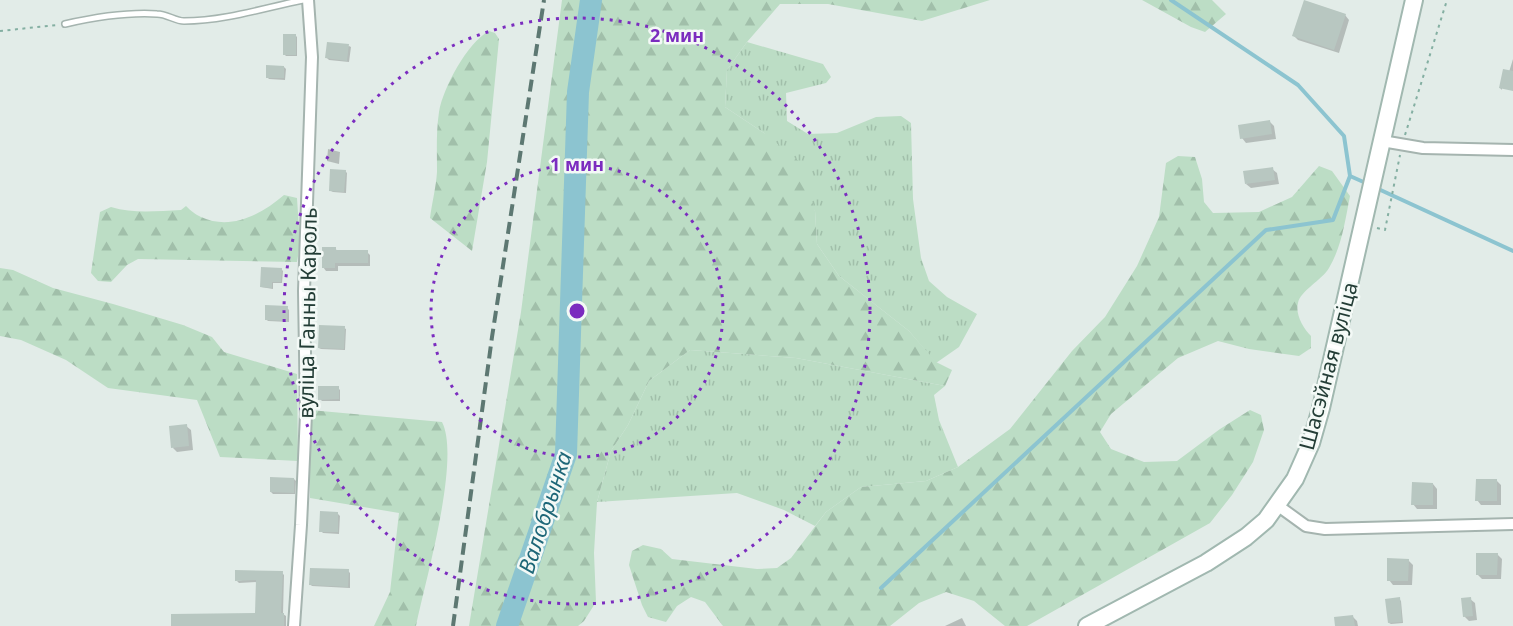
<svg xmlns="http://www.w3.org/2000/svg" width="1513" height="626" font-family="'Noto Sans',sans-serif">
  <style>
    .grass { fill: url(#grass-tufts) }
    .forest { fill: url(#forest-firs) }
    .shadow { fill: #0003 }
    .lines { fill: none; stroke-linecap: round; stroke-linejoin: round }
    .stream { stroke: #8cc4d0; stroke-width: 4 }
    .river { stroke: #8cc4d0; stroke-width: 22 }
    .building { fill: #b8c7c1 }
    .service-casing { stroke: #a5b4af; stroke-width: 8 }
    .minor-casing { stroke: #a5b4af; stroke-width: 14 }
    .secondary-casing { stroke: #a1b8b0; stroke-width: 20 }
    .path { stroke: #84afa2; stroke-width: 2; stroke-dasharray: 3 4.5; stroke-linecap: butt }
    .service { stroke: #fff; stroke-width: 5 }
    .minor { stroke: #fff; stroke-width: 10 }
    .secondary { stroke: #fff; stroke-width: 16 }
    .rail { stroke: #5d7872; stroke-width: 4; stroke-dasharray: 12 6; stroke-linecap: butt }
    .ring { fill: none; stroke: #7b2cbf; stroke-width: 3; stroke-dasharray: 3 6 }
    .labels { text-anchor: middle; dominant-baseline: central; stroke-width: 5; stroke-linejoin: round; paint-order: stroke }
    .street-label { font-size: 21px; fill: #233d36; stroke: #f3f9f6 }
    .water-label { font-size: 22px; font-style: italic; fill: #1e6778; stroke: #f3f9f6 }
    .centre { fill: #7b2cbf; stroke: #f3f9f6; stroke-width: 3 }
    .ring-label { font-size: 18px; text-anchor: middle; font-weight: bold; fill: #7b2cbf; stroke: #f3f9f6; stroke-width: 5; stroke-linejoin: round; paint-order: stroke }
  </style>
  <defs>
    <pattern id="grass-tufts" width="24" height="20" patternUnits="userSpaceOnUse" patternTransform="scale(1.5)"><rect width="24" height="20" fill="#bcddc5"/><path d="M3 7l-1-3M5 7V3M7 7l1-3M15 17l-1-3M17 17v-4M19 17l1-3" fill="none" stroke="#a1bfaa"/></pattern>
    <pattern id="forest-firs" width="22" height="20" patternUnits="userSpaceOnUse" patternTransform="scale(1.5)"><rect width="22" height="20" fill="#bcddc5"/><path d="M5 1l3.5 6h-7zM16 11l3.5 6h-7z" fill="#a1bfaa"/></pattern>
  </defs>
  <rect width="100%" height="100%" fill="#e2ece8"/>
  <path class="grass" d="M747,42L823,64L831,77L826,83L786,93L787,121L808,134L837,133L876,117L901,116L911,123L913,199L921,258L929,281L947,297L977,314L959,347L936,363L909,331L839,276L817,244L815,211L764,133L725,107L727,70Z
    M690,350L796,358L945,386L934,395L939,420L958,467L926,481L861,487L826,512L815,526L784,510L737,493L597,502L611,451L628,425L649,381Z"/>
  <path class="forest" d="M562,0H990L922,21L828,4H780L747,42L727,70L725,107L764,133L801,163L815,211L817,244L839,276L909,331L936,362L952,370L945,386L796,358L690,350L649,381L628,425L611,451L597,502L594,553L596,602L584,621L578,626H469L521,312Z
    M1142,0H1212L1226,14L1205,32L1191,27Z
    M489,31L495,33L499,39L487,162L472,251L430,218C432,203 436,187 437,172C437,152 436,132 439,112C443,88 467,43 489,31Z
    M1178,156L1195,157L1202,179L1204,202L1213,213L1259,212L1292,197L1319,166L1332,171L1350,196C1345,221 1342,246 1329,268C1322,280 1300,291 1298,303C1295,314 1303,328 1311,336V348L1299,356L1249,349L1218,341L1178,358L1111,414L1100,432L1111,449L1144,462L1177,461L1220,429L1250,410L1261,415L1264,430L1253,462L1232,495L1210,523L1027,626H1005L974,601L946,592L919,603L890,626H723L705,602L691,597L677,606L666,622L648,617L642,605L629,565L632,551L643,545L661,549L672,559L757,569L777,568L791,558L826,512L861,487L926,481L958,467L1010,429L1072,351L1105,317L1137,266L1159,217L1166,163Z
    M284,195L297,198L300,244L297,262L138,259L127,265L111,282L98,281L91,273L100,212L111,207C134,214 157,211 181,210L186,206C190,210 196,215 201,217C231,231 262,214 284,195Z
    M0,268L13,270L53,288L113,304L183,325L212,337L224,352L297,374L298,461L220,457L197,400L108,388L66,360L21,340L0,336Z
    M310,410L442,422C461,459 425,582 416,626H374L390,592L399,513L310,498Z"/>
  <path class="shadow" d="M1345,15L1349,20L1339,53L1298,40L1294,36Z
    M295,35L297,37V56H286L284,54Z
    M349,46L351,47L349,62L329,60L327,58Z
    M1513,59V90L1502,87V90L1500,88L1509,72Z
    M284,67L286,69L285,80L269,79L268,78Z
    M1269,121L1274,126L1276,139L1246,143L1242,138Z
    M328,149L340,152L339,164L327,161Z
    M1272,169L1277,173L1279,184L1251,188L1246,184Z
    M345,171L347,173L346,193L333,192L331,191Z
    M335,248L338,252H367L370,255V266H338V271H326L323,267Z
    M281,269L283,271L282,283H273V289L261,287Z
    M287,308L289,310V322L268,321L266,319Z
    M344,328L346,329L345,350L321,349L319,348Z
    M338,388L340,390V401H322L320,399Z
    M186,426L191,430L193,450L177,452L173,448Z
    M294,479L296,481L295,494H273L271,492Z
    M1496,480L1501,485V505H1481L1477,500Z
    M1433,484L1437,489V509H1417L1413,504Z
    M338,514L340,516L339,534L323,533L321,531Z
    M1497,554L1502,559L1501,579H1482L1477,574Z
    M1408,560L1413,565L1412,585H1393L1389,580Z
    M348,571L350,573V588L312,586L310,584Z
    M282,573L284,575L283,614L286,616V626H173L256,615L257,582L239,583L237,581Z
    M1399,599L1401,601L1403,623L1391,624L1389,623Z
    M1470,599L1475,603L1477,620L1469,621L1464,616Z
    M1352,616L1357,621L1358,626H1337Z
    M962,618L966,626H945Z"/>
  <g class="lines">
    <path class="stream" d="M1171,0L1298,85L1344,136L1350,176L1368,184
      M1374,187L1513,251
      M881,588L1266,230L1333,220L1350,176"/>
    <path class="river" d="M507,626L566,454L578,92L591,0"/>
  </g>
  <path class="building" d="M1304,0L1346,14L1334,50L1292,36Z
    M283,34H296V55H283Z
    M327,42L349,44L347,61L325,58Z
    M266,65L284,66V78H266Z
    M1503,69L1513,71V91L1499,88Z
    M1270,120L1272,134L1240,139L1238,125Z
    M1273,167L1275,180L1245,184L1243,171Z
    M330,169L346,170L344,192L329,191Z
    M322,247H336V250H368V263H335V268H322Z
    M261,267L282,268L281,282H272V288L260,287Z
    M265,305L288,306L287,321L265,320Z
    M319,325L345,326L344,349L318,348Z
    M318,386H339V399L318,400Z
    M187,424L189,446L171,448L169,426Z
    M270,477L294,478V493L270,492Z
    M1476,479H1497V501H1475Z
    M1412,482L1433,483V505H1411Z
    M320,511L338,512V532H319Z
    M1476,553H1498L1497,575H1476Z
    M1387,558L1409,559L1408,581H1387Z
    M310,568L349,569L348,587L309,585Z
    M235,570L283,571L281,613H284V626H171V614L255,613L256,580L235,581Z
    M1400,597L1402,622L1388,623L1385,599Z
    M1471,597L1473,616L1463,617L1461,598Z
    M1353,615L1355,626H1335L1334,617Z"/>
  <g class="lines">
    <defs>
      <path id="service" d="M65,24C96,17 126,12 157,14C167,14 175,21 184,21C224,21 264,8 303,0"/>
      <path id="minor" d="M1382,141L1423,148L1513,150
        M1277,505L1306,526L1325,529L1513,524
        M294,626L301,525L306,414L304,291L312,57L308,0"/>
      <path id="secondary" d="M1087,626L1206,563L1246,537L1266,520L1295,479L1311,443L1321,408L1414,0"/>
    </defs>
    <use href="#service" class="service-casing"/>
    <use href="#minor" class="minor-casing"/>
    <use href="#secondary" class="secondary-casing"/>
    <path class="path" d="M0,31L57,25
      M1405,135L1447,0
      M1377,228L1385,230L1400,155"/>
    <use href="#service" class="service"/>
    <use href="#minor" class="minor"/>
    <use href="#secondary" class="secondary"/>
    <path class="rail" d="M453,626L492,337L544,0"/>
  </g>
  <g class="ring">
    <circle cx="577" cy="311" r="146"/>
    <circle cx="577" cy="311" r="293"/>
  </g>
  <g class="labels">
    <g class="street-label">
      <text transform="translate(307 313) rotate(-89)">вуліца Ганны Кароль</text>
      <text transform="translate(1328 366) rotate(-75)">Шасэйная вуліца</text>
    </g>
    <g class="water-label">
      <text transform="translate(544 512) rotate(-72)">Валобрынка</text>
    </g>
  </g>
  <circle cx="577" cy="311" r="9" class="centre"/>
  <g class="ring-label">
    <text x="677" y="42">2 мин</text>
    <text x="577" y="171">1 мин</text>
  </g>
</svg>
